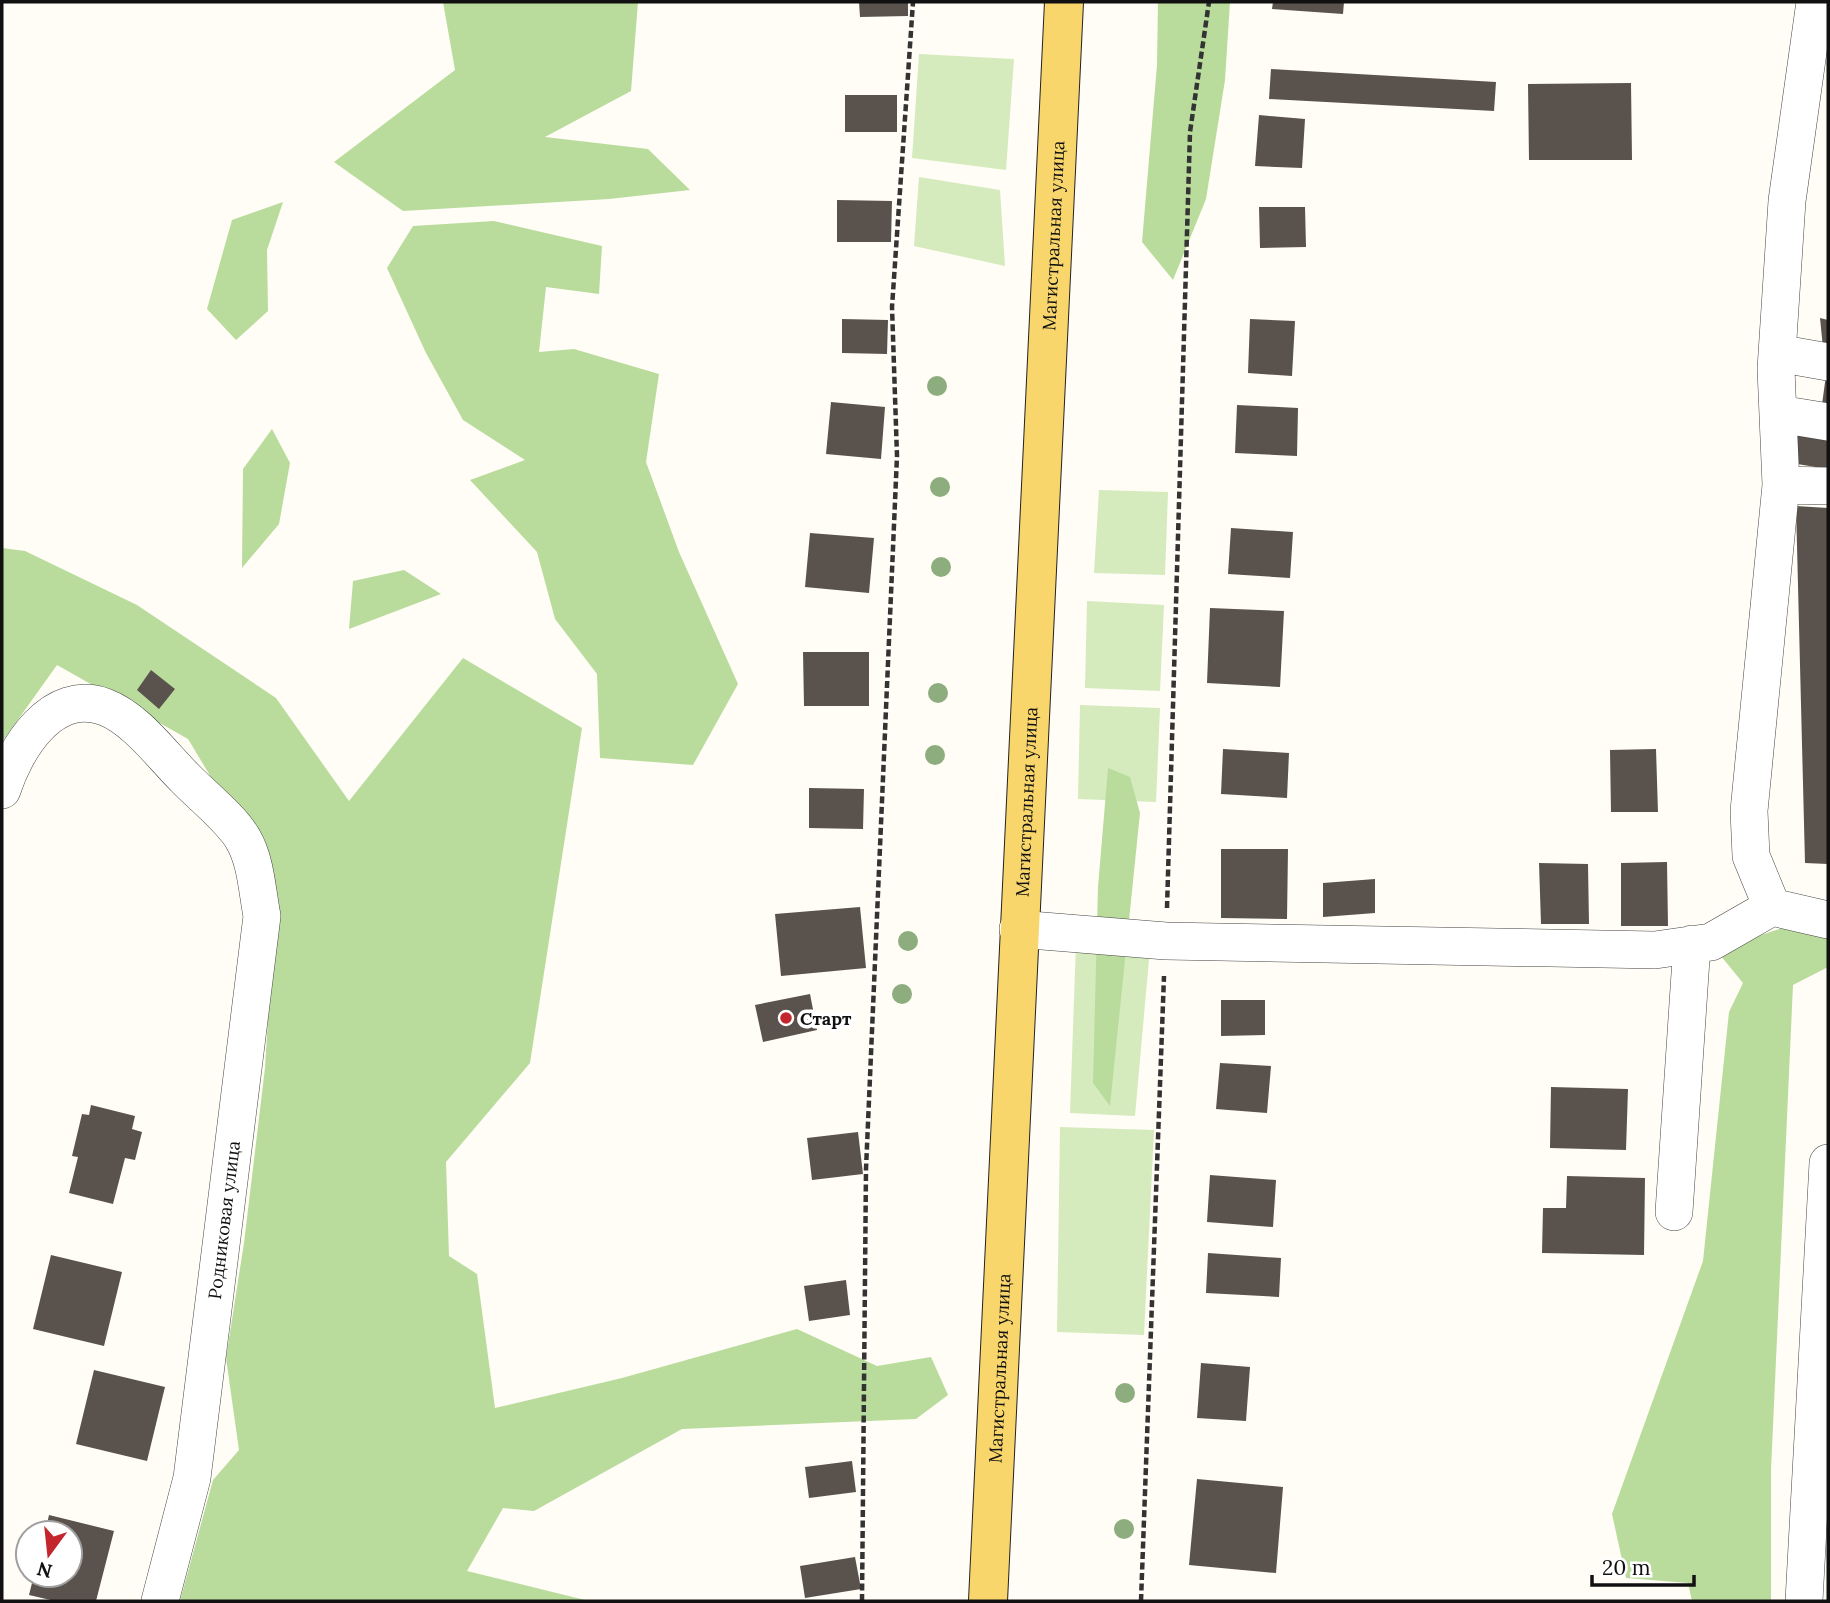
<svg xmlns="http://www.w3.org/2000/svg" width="1830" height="1603" font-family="Lora,serif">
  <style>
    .green { fill: #d5ebbd }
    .forest { fill: #b9dc9c }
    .building { fill: #5a524d }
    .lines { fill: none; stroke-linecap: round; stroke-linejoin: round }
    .minor-casing { stroke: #444; stroke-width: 38 }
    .major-casing { stroke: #222; stroke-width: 40 }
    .path { stroke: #333; stroke-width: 4.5; stroke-dasharray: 7 3.5; stroke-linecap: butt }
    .minor { stroke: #fff; stroke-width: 37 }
    .major { stroke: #f9d66b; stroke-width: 38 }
    .tree { fill: #8dad7f }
    .poi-dot { fill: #c4262e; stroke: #fff; stroke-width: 2.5 }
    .labels { text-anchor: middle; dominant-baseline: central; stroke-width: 7; stroke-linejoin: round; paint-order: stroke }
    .street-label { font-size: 18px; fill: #111; stroke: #fff }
    .poi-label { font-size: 18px; font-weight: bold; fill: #111; stroke: #fff; text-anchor: start }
  </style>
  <rect width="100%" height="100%" fill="#fffdf5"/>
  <path class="green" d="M919,54L1014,59L1006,170L912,158Z
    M919,177L1000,190L1005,266L914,246Z
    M1099,490L1168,492L1165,575L1094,573Z
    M1087,601L1164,605L1160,691L1085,688Z
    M1080,705L1160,708L1156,802L1078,799Z
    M1076,943L1150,948L1135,1116L1070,1113Z
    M1060,1127L1154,1130L1144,1335L1057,1332Z"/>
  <path class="forest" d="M443,2H638L631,91L545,137L648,149L690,190L609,199L403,211L334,162L455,70Z
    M1158,2H1230L1225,80L1206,199L1173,280L1142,242L1157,65Z
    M283,202L267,250L268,311L236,340L207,309L232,220Z
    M494,221L602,246L599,294L546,287L539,352L574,349L659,374L646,462L679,552L738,684L693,765L600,758L597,674L555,619L537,552L470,480L525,460L463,420L426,353L387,268L413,226Z
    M272,429L290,463L279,524L242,568L243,469Z
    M2,548L25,551L137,605L276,698L349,801L463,658L582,728L530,1063L446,1162L449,1256L477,1274L495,1408L622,1378L797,1329L877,1366L931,1357L948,1395L916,1419L682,1429L534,1511L503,1508L467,1571L589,1601H180L213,1480L239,1450L226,1358L244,1243L265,1068L276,885L188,739L57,665L2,742Z
    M404,570L441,594L349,629L353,581Z
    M1108,768L1130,777L1140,813L1110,1106L1093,1083L1098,887Z
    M1821,915L1828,917V967L1793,985L1771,1470V1601H1692L1688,1583L1626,1578L1612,1514L1703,1261L1729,1012L1743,983L1716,950Z"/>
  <path class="building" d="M859,2H908V16L860,17Z
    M1273,2H1344L1343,14L1272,9Z
    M1271,69L1496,82L1494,111L1269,99Z
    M1631,83L1632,160H1529L1528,84Z
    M845,95H897V132H845Z
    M1259,115L1305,119L1302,168L1255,166Z
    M837,200L892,201L891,242H837Z
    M1259,207H1305L1306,247L1260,248Z
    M1820,318L1828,320V349L1823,348Z
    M842,319L888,320L887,354L842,353Z
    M1250,319L1295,321L1292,376L1248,373Z
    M1826,375H1828V413L1821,412Z
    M831,402L885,407L881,459L826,454Z
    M1237,405L1298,408L1297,456L1235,453Z
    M1795,430L1828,435V469L1791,463Z
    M1796,506L1828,508V864L1805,863Z
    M1231,528L1293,532L1290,578L1228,574Z
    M810,533L874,538L869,593L805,587Z
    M1210,608L1284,611L1280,687L1207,683Z
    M803,652H869V706H804Z
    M151,670L175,689L159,709L137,690Z
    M1223,749L1289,753L1287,798L1221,794Z
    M1656,749L1658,812H1611L1610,750Z
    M809,788L864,789L863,829L809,828Z
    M1221,849H1288L1287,919L1221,918Z
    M1667,862L1668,926H1621V863Z
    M1539,863L1588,864L1589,924H1541Z
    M1375,879V913L1323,917V883Z
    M860,907L866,968L781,976L775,914Z
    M810,994L817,1030L763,1042L755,1005Z
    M1221,1000H1265V1035L1221,1036Z
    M1220,1063L1271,1066L1267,1113L1216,1109Z
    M1551,1087L1628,1089L1626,1150L1550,1148Z
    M91,1105L135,1116L132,1129L142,1132L135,1160L125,1158L113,1204L69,1193L78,1157L72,1156L82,1114L89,1115Z
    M858,1132L863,1174L812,1180L807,1138Z
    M1210,1175L1276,1180L1273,1227L1207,1222Z
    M1567,1176L1645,1178L1644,1255L1542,1253L1543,1208H1566Z
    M1208,1253L1281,1258L1279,1297L1206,1293Z
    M51,1255L122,1272L104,1346L33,1329Z
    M846,1280L850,1315L809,1321L804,1286Z
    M1201,1363L1250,1367L1246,1421L1197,1418Z
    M94,1370L165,1387L147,1461L76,1444Z
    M852,1461L856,1492L809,1498L805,1467Z
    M1197,1479L1283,1487L1276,1573L1189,1565Z
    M49,1515L114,1531L96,1601H55L29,1595L34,1575H70V1533H45Z
    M855,1557L861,1589L805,1598L800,1566Z"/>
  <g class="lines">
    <defs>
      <path id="minor" d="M1777,353L1828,362
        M1779,414L1828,422
        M1781,485L1828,486
        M2,790C15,749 52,687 105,707C136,719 161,754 184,777C201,795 231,818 243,839C256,861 257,890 262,916L192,1478L160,1601
        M1772,907L1751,856L1749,811L1781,485L1776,369L1787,201L1815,2
        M1018,929L1166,941L1655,950L1711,942L1772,907L1828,920
        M1674,1212L1692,944
        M1804,1601L1828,1163"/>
      <g id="major">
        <path id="s1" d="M988,1601L1064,2"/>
      </g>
    </defs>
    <use href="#minor" class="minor-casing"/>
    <use href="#major" class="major-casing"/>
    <path class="path" d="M1167,908L1190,132L1209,2
      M862,1601L866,1169L897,456L892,307L913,2
      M1141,1601L1164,976"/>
    <use href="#minor" class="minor"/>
    <use href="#major" class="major"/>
  </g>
  <g class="tree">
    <circle cx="937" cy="386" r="10"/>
    <circle cx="940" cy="487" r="10"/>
    <circle cx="941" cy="567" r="10"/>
    <circle cx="938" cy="693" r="10"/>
    <circle cx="935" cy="755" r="10"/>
    <circle cx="908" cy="941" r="10"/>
    <circle cx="902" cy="994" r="10"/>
    <circle cx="1125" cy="1393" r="10"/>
    <circle cx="1124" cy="1529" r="10"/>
  </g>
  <circle class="poi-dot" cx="786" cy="1018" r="7"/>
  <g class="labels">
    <g class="street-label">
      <text stroke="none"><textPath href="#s1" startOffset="1367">Магистральная улица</textPath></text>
      <text stroke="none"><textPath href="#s1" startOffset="800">Магистральная улица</textPath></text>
      <text transform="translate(224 1220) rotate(-83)">Родниковая улица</text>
      <text stroke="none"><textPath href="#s1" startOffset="233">Магистральная улица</textPath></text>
    </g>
    <g class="poi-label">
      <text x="800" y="1018">Старт</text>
    </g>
  </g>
  <rect width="1830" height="1603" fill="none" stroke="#111111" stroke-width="7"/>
  <g transform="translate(49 1554) rotate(195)"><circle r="33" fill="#ffffff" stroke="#a0a0a0" stroke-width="2"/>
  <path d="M0-5L12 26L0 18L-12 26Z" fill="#c4262e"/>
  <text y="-10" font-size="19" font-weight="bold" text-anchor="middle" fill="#111111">N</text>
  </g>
  <path d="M1592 1575v10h102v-10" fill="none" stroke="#111111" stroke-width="3.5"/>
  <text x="1602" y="1575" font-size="21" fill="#111111" stroke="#ffffff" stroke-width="5" paint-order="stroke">20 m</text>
</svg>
